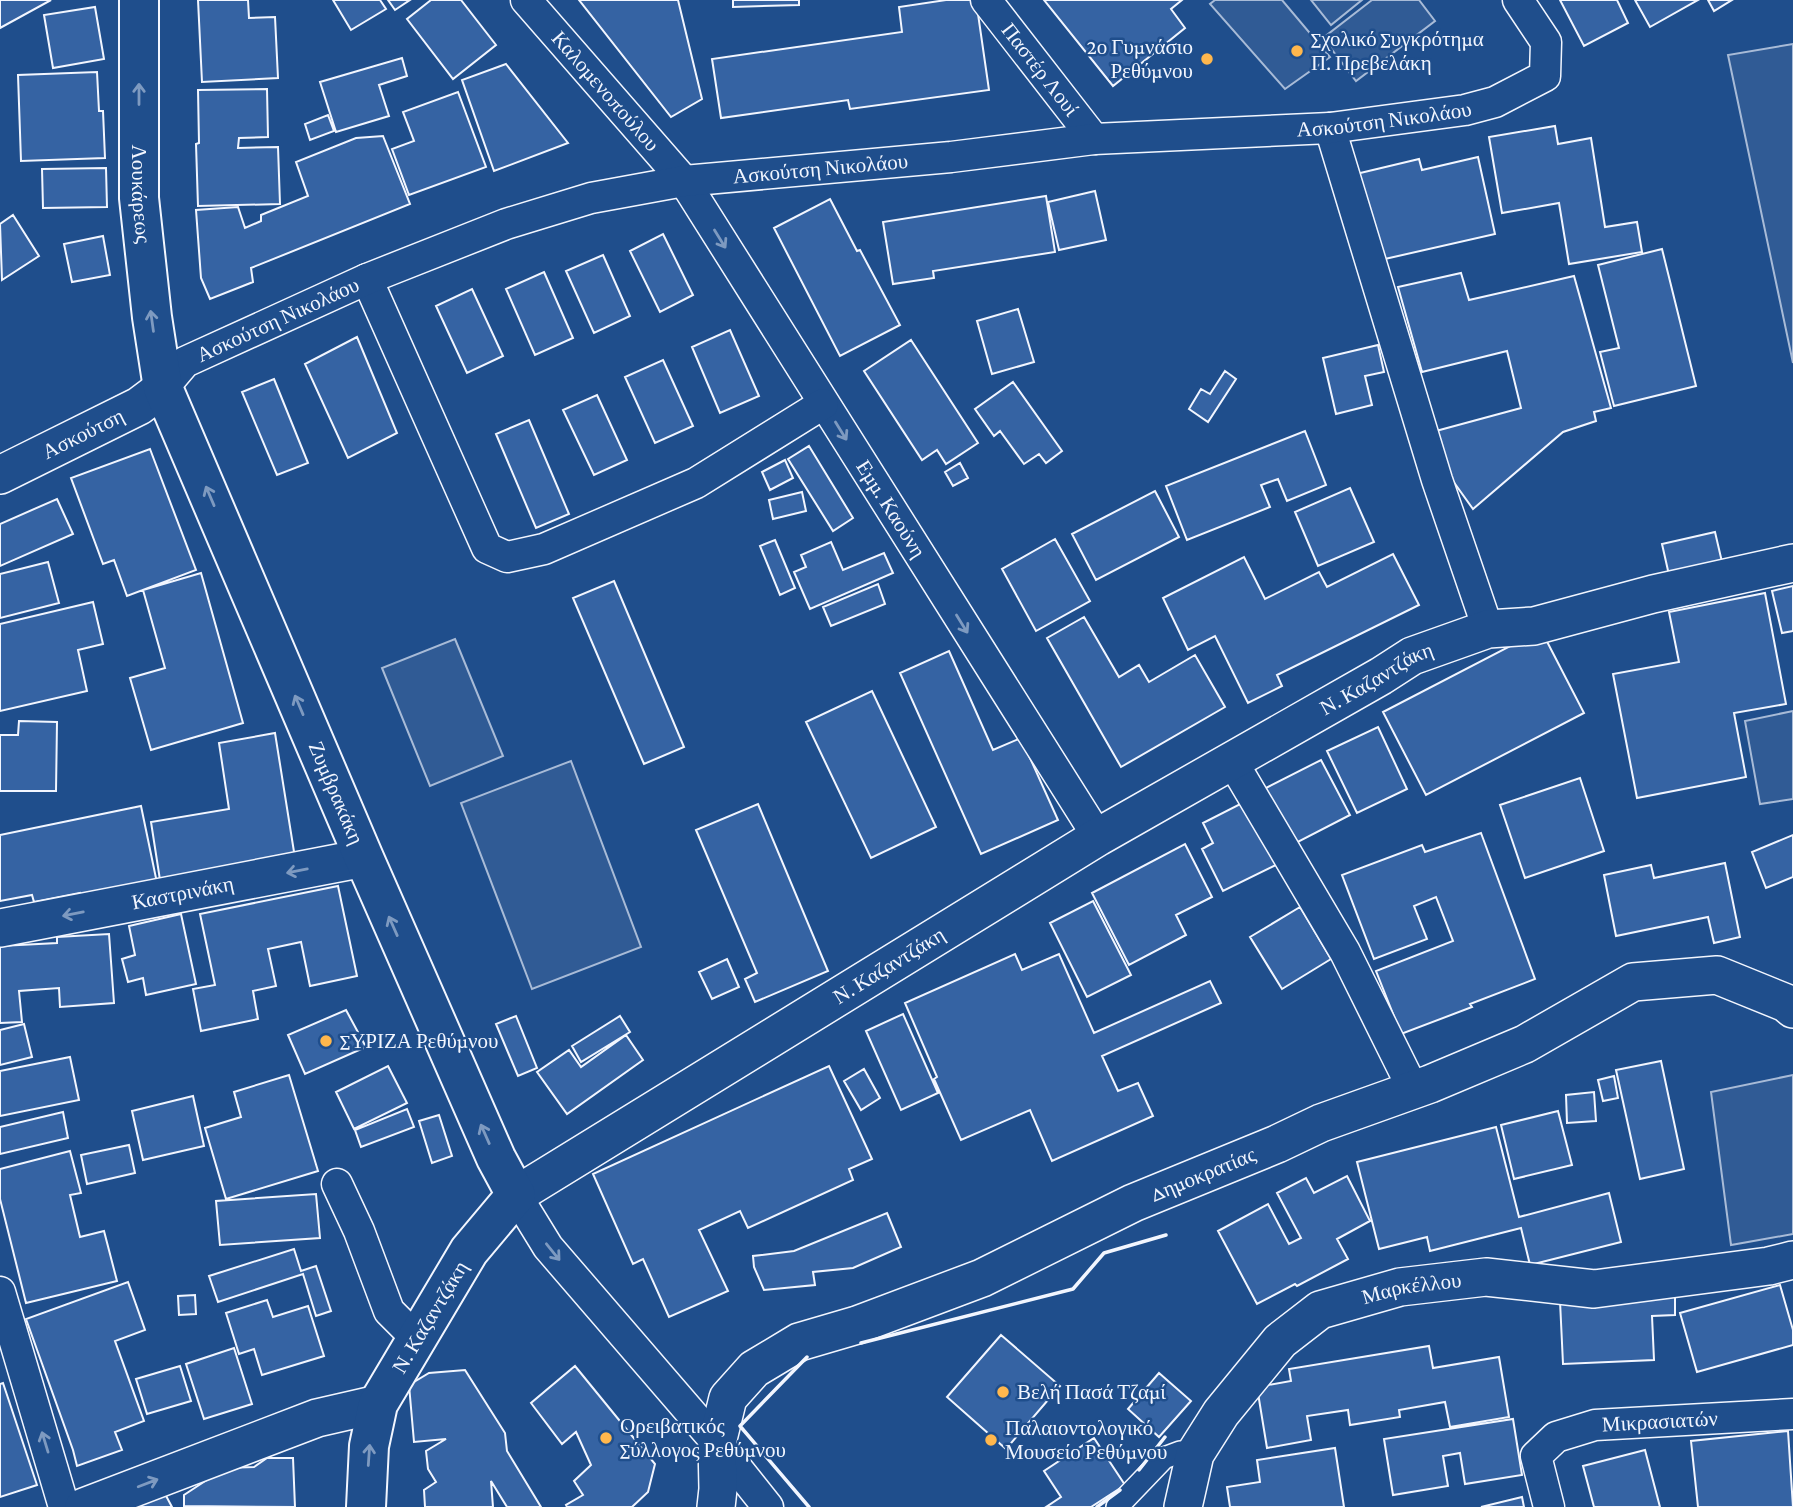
<svg xmlns="http://www.w3.org/2000/svg" width="1793" height="1507" font-family="'Crimson Pro',serif">
  <style>
    .green { fill: #305b95; stroke: #a8bbd7; stroke-width: 2 }
    .building { fill: #3563a3; stroke: #f2f6ff; stroke-width: 2 }
    .lines { fill: none; stroke-linecap: round; stroke-linejoin: round }
    .pedestrian-casing { stroke: #f2f6ff; stroke-width: 24 }
    .minor-casing { stroke: #f2f6ff; stroke-width: 33 }
    .tertiary-casing { stroke: #f2f6ff; stroke-width: 40 }
    .primary-casing { stroke: #f2f6ff; stroke-width: 42 }
    .pedestrian { stroke: #1f4e8c; stroke-width: 21 }
    .minor { stroke: #1f4e8c; stroke-width: 30 }
    .tertiary { stroke: #1f4e8c; stroke-width: 37 }
    .primary { stroke: #1f4e8c; stroke-width: 38 }
    .wall { stroke: #f2f6ff; stroke-width: 3.5 }
    .oneway { stroke: #7e9ac0 }
    .poi-dot { fill: #ffb74d; stroke: #1f4e8c; stroke-width: 2.5 }
    .labels { text-anchor: middle; dominant-baseline: central; stroke-width: 5; stroke-linejoin: round; paint-order: stroke }
    .poi-label { font-size: 21px; fill: #f2f6ff; stroke: #1f4e8c; text-anchor: start }
    .street-label { font-size: 21px; fill: #f2f6ff; stroke: #1f4e8c }
  </style>
  <rect width="100%" height="100%" fill="#1f4e8c"/>
  <path class="green" d="M1215,0H1282L1330,57L1285,89L1210,4Z
    M1311,0H1362L1331,25Z
    M1372,0H1419L1435,21L1356,81L1323,38Z
    M1793,44V363L1728,55Z
    M455,639L503,756L430,786L382,668Z
    M1793,711V799L1760,804L1745,721Z
    M571,761L641,947L532,989L461,803Z
    M1793,1075V1234L1731,1245L1711,1092Z"/>
  <path class="building" d="M0,0H51L0,28Z
    M198,0H248L249,18L275,17L278,78L202,82Z
    M333,0H380L386,9L351,30Z
    M388,0H410L395,10Z
    M431,0H461L496,45L453,79L407,19Z
    M579,0H678L702,99L671,117Z
    M733,0H799V5L733,7Z
    M946,0H976L989,90L850,109L848,100L721,118L712,59L902,32L899,7Z
    M1044,0H1182L1171,9L1185,28L1113,86Z
    M1560,0H1617L1628,23L1584,46Z
    M1635,0H1698L1650,27Z
    M1708,0H1732L1714,11Z
    M95,7L104,59L53,68L44,15Z
    M402,58L407,76L379,85L389,116L336,132L320,82Z
    M506,64L568,143L494,171L462,80Z
    M97,72L99,111H103L105,158L21,161L18,75Z
    M267,89L268,137L239,138L238,148L278,147L280,204L198,206L196,144L199,143L198,90Z
    M458,92L486,167L409,195L392,149L414,141L403,112Z
    M328,115L334,131L310,140L305,124Z
    M1555,126L1558,144L1591,138L1605,227L1637,222L1642,252L1569,264L1559,203L1502,213L1489,137Z
    M383,136L410,204L251,268L253,282L210,299L201,278L196,210L238,207L245,228L261,221V215L308,196L296,162L356,138Z
    M1478,157L1495,234L1376,261L1356,174L1419,159L1422,170Z
    M106,168L107,207L43,208L42,169Z
    M1095,191L1106,240L1059,250L1048,202Z
    M1046,196L1055,252L933,271L934,278L893,284L883,222Z
    M830,199L857,251L860,250L900,325L840,356L774,228Z
    M13,215L39,256L2,280L0,224Z
    M663,234L693,295L660,312L630,251Z
    M103,236L110,275L72,282L64,244Z
    M1662,249L1696,386L1614,406L1600,352L1619,348L1598,265Z
    M603,255L630,316L594,333L566,271Z
    M544,272L573,338L535,355L506,289Z
    M1461,273L1469,300L1574,276L1611,408L1594,412L1596,421L1563,432L1473,509L1448,474L1436,431L1521,408L1507,351L1422,372L1398,287Z
    M472,289L503,356L467,373L436,306Z
    M1018,309L1034,362L992,374L977,321Z
    M730,330L759,396L720,413L692,347Z
    M357,337L397,433L348,458L305,364Z
    M911,340L978,443L946,464L937,450L922,460L864,371Z
    M1378,345L1384,372L1365,376L1372,405L1336,414L1323,358Z
    M663,360L693,426L655,443L625,377Z
    M1225,371L1236,379L1208,422L1189,409L1201,389L1210,394Z
    M274,379L308,463L277,475L242,392Z
    M1013,382L1062,451L1046,463L1039,454L1024,464L1000,431L994,436L975,409Z
    M597,395L627,460L594,475L563,410Z
    M529,420L569,514L536,528L496,434Z
    M1305,431L1326,485L1287,501L1278,479L1261,485L1270,507L1187,540L1166,486Z
    M809,446L853,518L833,531L788,459Z
    M150,449L196,570L127,596L114,560L103,564L71,478Z
    M785,460L793,478L770,490L762,472Z
    M960,463L968,478L953,486L945,472Z
    M1350,488L1374,542L1318,566L1295,512Z
    M1155,491L1179,537L1096,580L1072,534Z
    M802,492L806,511L773,519L769,500Z
    M57,499L73,534L0,566V524Z
    M1715,532L1722,562L1669,575L1662,544Z
    M1055,539L1090,601L1036,631L1002,569Z
    M775,540L795,588L780,595L760,546Z
    M831,542L843,570L884,553L893,573L810,609L794,572L806,567L801,555Z
    M1393,554L1419,605L1277,675L1282,686L1248,703L1215,636L1188,650L1163,598L1244,557L1265,599L1319,572L1327,587Z
    M48,562L59,603L0,618V574Z
    M201,573L243,723L151,750L130,678L165,668L143,590Z
    M614,581L684,747L644,764L573,598Z
    M878,584L885,604L831,626L823,607Z
    M1793,586V631L1782,633L1772,591Z
    M1765,593L1786,704L1734,713L1746,777L1637,798L1613,674L1679,662L1669,612Z
    M93,602L103,644L78,650L87,691L0,711V624Z
    M1084,617L1119,677L1139,665L1149,682L1195,655L1225,707L1121,767L1047,638Z
    M1541,630L1584,713L1426,795L1383,712Z
    M949,651L993,750L1021,738L1058,820L981,854L900,673Z
    M872,691L936,827L871,858L806,722Z
    M19,721L57,722L56,791H0V735H18Z
    M1378,727L1407,789L1357,813L1327,751Z
    M275,733L295,858L160,880L151,822L229,809L219,743Z
    M1321,760L1350,815L1292,845L1264,789Z
    M1580,778L1604,851L1525,878L1500,805Z
    M1250,799L1282,862L1223,891L1202,849L1213,843L1203,823Z
    M758,804L828,971L755,1002L745,979L757,973L696,830Z
    M141,806L157,883L81,899L80,893L34,902L32,895L0,901V835Z
    M1481,833L1535,979L1470,1004L1472,1007L1401,1034L1376,971L1453,941L1436,897L1414,906L1427,939L1374,959L1342,875L1422,845L1425,852Z
    M1793,835V877L1766,888L1752,852Z
    M1185,844L1212,897L1176,915L1186,935L1129,965L1092,893Z
    M1725,863L1740,937L1714,943L1708,917L1616,936L1604,875L1651,865L1654,878Z
    M338,886L357,976L310,986L301,942L268,949L276,986L253,991L258,1019L201,1031L193,989L215,985L200,914Z
    M1093,901L1131,975L1087,997L1050,923Z
    M1300,907L1331,959L1282,989L1250,937Z
    M181,914L196,984L146,995L143,978L128,982L122,959L135,955L129,926Z
    M109,934L114,1003L60,1007L59,988L19,991L22,1022L0,1023V946L57,943V937Z
    M1015,954L1022,970L1059,954L1094,1033L1210,981L1221,1003L1102,1056L1118,1091L1138,1083L1153,1116L1052,1161L1030,1110L961,1140L934,1079L937,1077L905,1003Z
    M727,959L739,987L712,999L699,972Z
    M346,1010L366,1047L305,1074L288,1035Z
    M903,1014L938,1093L901,1110L866,1031Z
    M516,1016L537,1068L518,1076L496,1024Z
    M620,1016L630,1032L581,1062L572,1046Z
    M24,1024L32,1057L0,1065V1030Z
    M626,1035L643,1060L567,1114L537,1072L569,1050L581,1067Z
    M70,1057L79,1100L0,1116V1071Z
    M1661,1061L1684,1169L1640,1179L1616,1070Z
    M388,1066L407,1103L354,1129L336,1092Z
    M829,1066L872,1159L849,1169L853,1180L748,1228L740,1211L699,1230L728,1291L669,1317L643,1259L633,1264L593,1174Z
    M864,1069L880,1098L861,1110L844,1081Z
    M289,1075L318,1171L226,1199L205,1128L241,1117L234,1092Z
    M1614,1076L1618,1098L1603,1101L1598,1080Z
    M1594,1092L1596,1121L1567,1123L1566,1095Z
    M193,1096L204,1146L143,1160L132,1111Z
    M407,1109L414,1127L361,1147L355,1130Z
    M1558,1111L1572,1165L1514,1179L1501,1125Z
    M63,1112L68,1138L0,1154V1127Z
    M439,1115L452,1156L432,1163L419,1121Z
    M1496,1127L1519,1217L1609,1193L1621,1242L1530,1265L1521,1228L1430,1251L1427,1237L1379,1249L1357,1162Z
    M129,1145L135,1173L87,1184L81,1155Z
    M70,1151L81,1193L70,1195L80,1237L104,1231L117,1281L26,1303L0,1199V1169Z
    M1347,1176L1370,1221L1337,1239L1348,1259L1297,1286L1295,1284L1257,1304L1218,1231L1268,1204L1289,1244L1301,1238L1277,1193L1306,1178L1314,1193Z
    M316,1194L320,1238L220,1245L216,1201Z
    M887,1213L901,1247L853,1268L813,1272L815,1285L764,1290L754,1267L753,1256L794,1251Z
    M294,1249L301,1271L316,1266L331,1311L316,1316L303,1274L218,1302L209,1276Z
    M128,1282L145,1330L115,1341L144,1421L115,1432L122,1450L77,1466L73,1450L26,1319Z
    M1780,1285L1793,1330V1345L1697,1372L1680,1313Z
    M195,1295L196,1314L179,1315L178,1296Z
    M1675,1295V1315L1652,1316L1654,1360L1563,1364L1560,1301Z
    M267,1300L273,1317L308,1306L324,1356L262,1375L254,1349L239,1354L226,1313Z
    M1001,1335L1060,1386L1006,1449L947,1397Z
    M1429,1346L1433,1368L1499,1357L1509,1417L1450,1427L1445,1402L1399,1410L1400,1417L1350,1425L1348,1410L1307,1416L1311,1440L1267,1448L1257,1387L1291,1381L1289,1369Z
    M234,1348L252,1404L204,1419L186,1364Z
    M180,1366L191,1401L147,1414L136,1379Z
    M575,1366L655,1464L648,1492L632,1507H567L566,1505L583,1495L574,1481L591,1465L576,1432L562,1444L531,1403Z
    M465,1370L505,1433L507,1451L541,1507H507L491,1481L493,1507H425L424,1490L436,1482L428,1469L426,1451L446,1439L414,1442L409,1385L429,1373Z
    M1159,1373L1191,1401L1159,1437L1128,1409Z
    M3,1383L37,1485L0,1497V1384Z
    M1513,1419L1522,1475L1465,1484L1460,1453L1443,1456L1448,1486L1393,1495L1384,1439Z
    M1788,1431L1793,1507H1698L1691,1441Z
    M1094,1438L1125,1485L1091,1507H1046L1061,1497L1044,1471Z
    M1335,1448L1344,1507H1230L1227,1487L1260,1482L1257,1460Z
    M1645,1450L1660,1507H1594L1583,1466Z
    M267,1458H293L295,1507L184,1506V1495L225,1468L254,1467Z
    M164,1492L172,1507H135Z
    M1522,1497L1524,1507H1481Z"/>
  <g class="lines">
    <defs>
      <path id="pedestrian" d="M1117,1507L1164,1458L1180,1452L1195,1454"/>
      <g id="minor">
        <path id="s1" d="M526,0L684,181L1098,837"/>
        <path id="s2" d="M986,0L1094,139"/>
        <path d="M1330,128L1437,480L1488,629"/>
        <path d="M367,279L487,548L507,557L544,549L696,483L823,404"/>
        <path id="s3" d="M163,388L185,362L367,279L506,224L591,198L684,181L951,157L1094,139L1330,128L1465,110L1495,102L1545,76L1546,42L1518,0"/>
        <path d="M1232,761L1345,952L1413,1089"/>
        <path d="M337,1184L359,1231L389,1311L416,1338"/>
        <path d="M516,1195L548,1247L717,1443L768,1507"/>
        <path d="M0,1292L64,1507"/>
        <path id="s4" d="M1549,1507L1536,1456L1556,1437L1595,1425L1793,1414"/>
      </g>
      <g id="tertiary">
        <path id="s5" d="M0,475L139,406L163,388"/>
        <path id="s6" d="M0,928L364,858"/>
        <path id="s7" d="M516,1195L1098,837L1381,676L1412,656L1488,629L1534,626L1653,594L1793,563"/>
        <path d="M84,1507L317,1418L378,1404"/>
        <path id="s8" d="M716,1507L718,1489L717,1443L728,1398L754,1369L799,1342L857,1325L982,1278L1133,1203L1277,1144L1321,1123L1430,1084L1525,1044L1633,982L1717,975L1786,1003L1793,1009"/>
        <path id="s9" d="M1183,1507L1195,1454L1221,1413L1280,1341L1320,1310L1400,1287L1486,1277L1594,1289L1769,1266L1793,1260"/>
      </g>
      <g id="primary">
        <path id="s10" d="M139,0V198L152,317L163,388L364,858L496,1158L516,1195L469,1251L378,1404L369,1446L366,1507"/>
      </g>
    </defs>
    <use href="#pedestrian" class="pedestrian-casing"/>
    <use href="#minor" class="minor-casing"/>
    <use href="#tertiary" class="tertiary-casing"/>
    <use href="#primary" class="primary-casing"/>
    <use href="#pedestrian" class="pedestrian"/>
    <use href="#minor" class="minor"/>
    <use href="#tertiary" class="tertiary"/>
    <use href="#primary" class="primary"/>
    <path class="wall" d="M861,1343L1073,1289L1104,1253L1166,1235
      M807,1357L740,1426L809,1507
      M1139,1470L1165,1437
      M1097,1507L1120,1490"/>
  </g>
  <defs><path id="oneway-shaft" d="M-6 0H5M1.5-3L5.5 0L1.5 3" fill="none" stroke-width="1.6" stroke-linecap="round" stroke-linejoin="round" transform="scale(1.75)"/></defs>
  <g class="oneway">
    <use href="#oneway-shaft" transform="translate(139 94) rotate(-90)"/>
    <use href="#oneway-shaft" transform="translate(720 239) rotate(58)"/>
    <use href="#oneway-shaft" transform="translate(152 321) rotate(-98)"/>
    <use href="#oneway-shaft" transform="translate(841 431) rotate(58)"/>
    <use href="#oneway-shaft" transform="translate(210 496) rotate(-113)"/>
    <use href="#oneway-shaft" transform="translate(962 624) rotate(58)"/>
    <use href="#oneway-shaft" transform="translate(299 705) rotate(-113)"/>
    <use href="#oneway-shaft" transform="translate(297 871) rotate(169)"/>
    <use href="#oneway-shaft" transform="translate(73 914) rotate(169)"/>
    <use href="#oneway-shaft" transform="translate(393 926) rotate(-114)"/>
    <use href="#oneway-shaft" transform="translate(485 1134) rotate(-114)"/>
    <use href="#oneway-shaft" transform="translate(553 1252) rotate(51)"/>
    <use href="#oneway-shaft" transform="translate(45 1442) rotate(-107)"/>
    <use href="#oneway-shaft" transform="translate(369 1455) rotate(-86)"/>
    <use href="#oneway-shaft" transform="translate(148 1483) rotate(-21)"/>
  </g>
  <g class="poi-dot">
    <circle cx="1297" cy="51" r="7"/>
    <circle cx="1207" cy="59" r="7"/>
    <circle cx="326" cy="1041" r="7"/>
    <circle cx="1003" cy="1392" r="7"/>
    <circle cx="606" cy="1438" r="7"/>
    <circle cx="991" cy="1440" r="7"/>
  </g>
  <g class="labels">
    <g class="poi-label">
      <text x="1311" y="39">Σχολικό Συγκρότημα<tspan x="1311" dy="24">Π. Πρεβελάκη</tspan></text>
      <text x="1193" y="47" text-anchor="end">2ο Γυμνάσιο<tspan x="1193" dy="24">Ρεθύμνου</tspan></text>
      <text x="340" y="1041">ΣΥΡΙΖΑ Ρεθύμνου</text>
      <text x="1017" y="1392">Βελή Πασά Τζαμί</text>
      <text x="620" y="1426">Ορειβατικός<tspan x="620" dy="24">Σύλλογος Ρεθύμνου</tspan></text>
      <text x="1005" y="1428">Παλαιοντολογικό<tspan x="1005" dy="24">Μουσείο Ρεθύμνου</tspan></text>
    </g>
    <g class="street-label">
      <text stroke="none"><textPath href="#s2" startOffset="88">Παστέρ Λουί</textPath></text>
      <text stroke="none"><textPath href="#s1" startOffset="121">Καλομενοπούλου</textPath></text>
      <text stroke="none"><textPath href="#s3" startOffset="1270">Ασκούτση Νικολάου</textPath></text>
      <text stroke="none"><textPath href="#s3" startOffset="704">Ασκούτση Νικολάου</textPath></text>
      <text stroke="none"><textPath href="#s10" startOffset="194">Λουκάρεως</textPath></text>
      <text stroke="none"><textPath href="#s3" startOffset="136">Ασκούτση Νικολάου</textPath></text>
      <text stroke="none"><textPath href="#s5" startOffset="93">Ασκούτση</textPath></text>
      <text stroke="none"><textPath href="#s1" startOffset="628">Εμμ. Καούνη</textPath></text>
      <text stroke="none"><textPath href="#s7" startOffset="1004">Ν. Καζαντζάκη</textPath></text>
      <text stroke="none"><textPath href="#s10" startOffset="830">Ζυμβρακάκη</textPath></text>
      <text stroke="none"><textPath href="#s6" startOffset="186">Καστρινάκη</textPath></text>
      <text stroke="none"><textPath href="#s7" startOffset="438">Ν. Καζαντζάκη</textPath></text>
      <text stroke="none"><textPath href="#s8" startOffset="640">Δημοκρατίας</textPath></text>
      <text stroke="none"><textPath href="#s9" startOffset="341">Μαρκέλλου</textPath></text>
      <text transform="translate(430 1317) rotate(-59)">Ν. Καζαντζάκη</text>
      <text stroke="none"><textPath href="#s4" startOffset="186">Μικρασιατών</textPath></text>
    </g>
  </g>
</svg>
